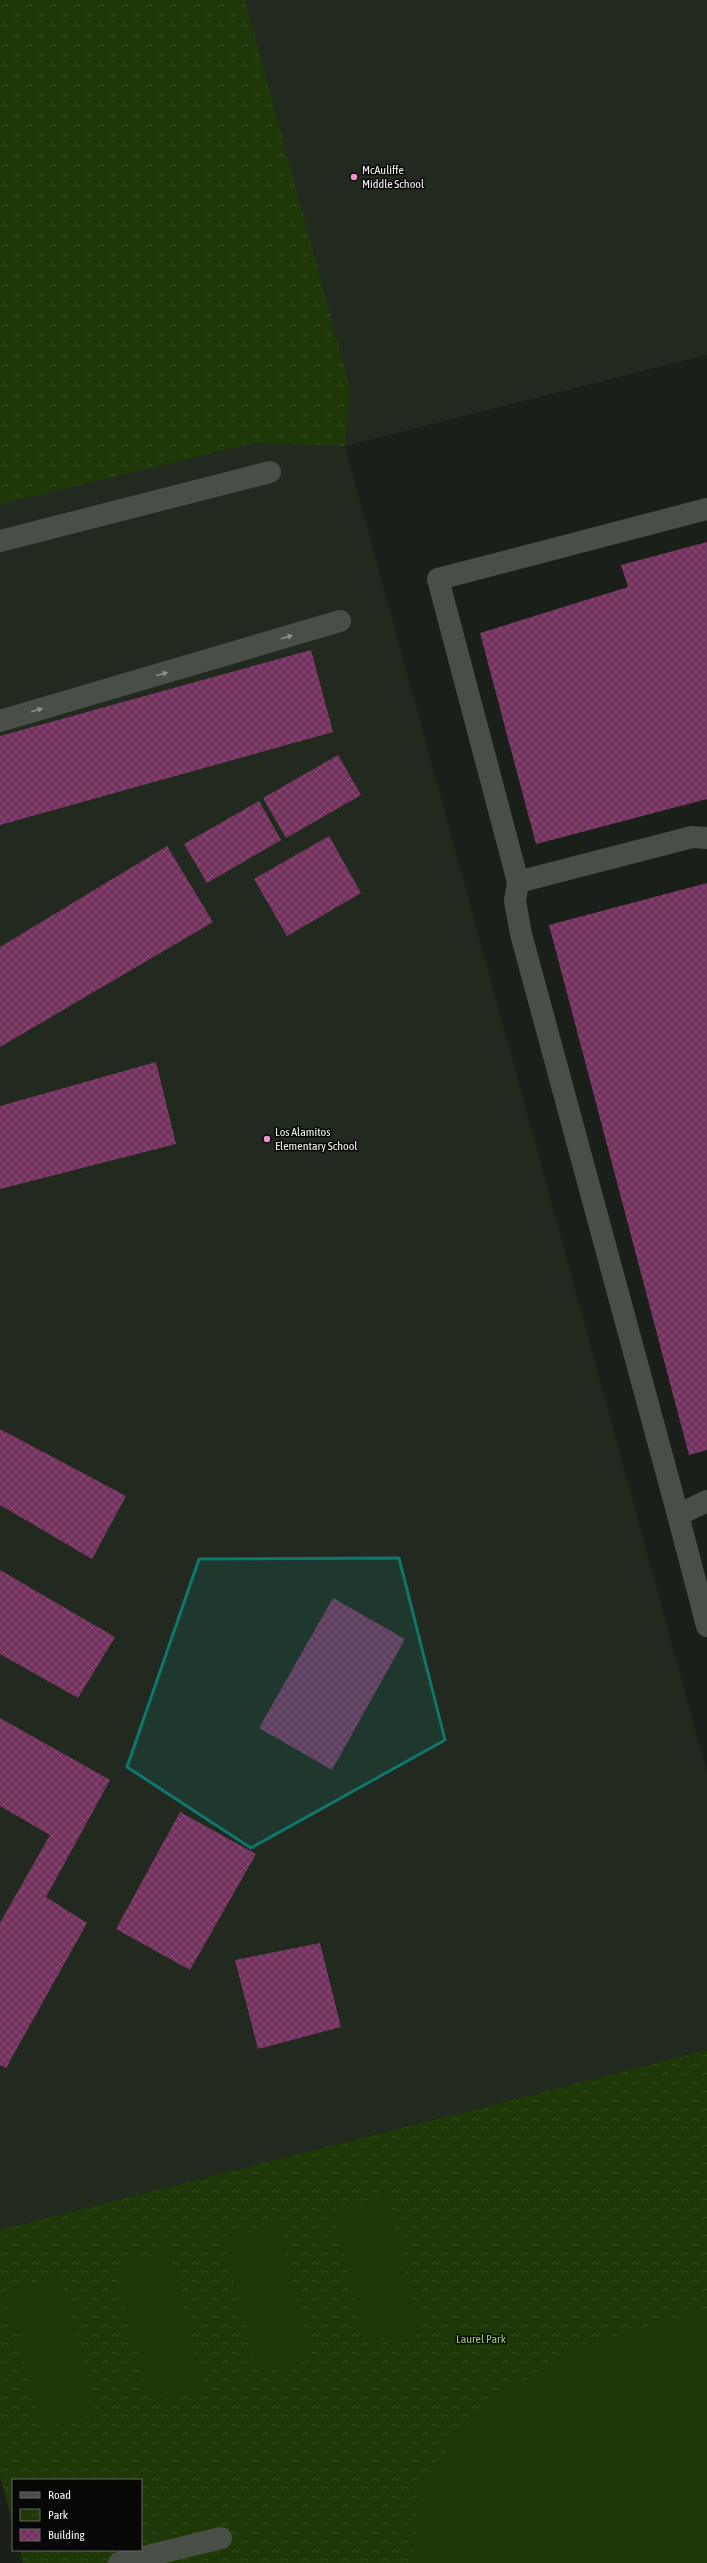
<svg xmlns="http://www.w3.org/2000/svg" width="707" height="2563" font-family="'Asap Condensed',sans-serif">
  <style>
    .built { fill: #22291e }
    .grass { fill: url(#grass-tufts) }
    .park { fill: url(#park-crowns) }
    .pitch { fill: #1f3808 }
    .building { fill: url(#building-cross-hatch) }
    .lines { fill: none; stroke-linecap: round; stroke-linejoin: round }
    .minor { stroke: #494e46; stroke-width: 22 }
    .oneway { fill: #8d918a }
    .marked { fill: #0f766e; fill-opacity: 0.2; stroke: #0f766e; stroke-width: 3; stroke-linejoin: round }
    .poi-dot { fill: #f591d2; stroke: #070806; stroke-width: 1.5 }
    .labels { text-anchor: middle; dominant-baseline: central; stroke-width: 3; stroke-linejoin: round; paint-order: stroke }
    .poi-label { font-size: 12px; fill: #f3f6f1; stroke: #070806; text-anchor: start }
    .park-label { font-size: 12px; fill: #9bd373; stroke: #070806 }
  </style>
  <defs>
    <pattern id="grass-tufts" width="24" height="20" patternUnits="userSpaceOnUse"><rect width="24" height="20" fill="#1f3808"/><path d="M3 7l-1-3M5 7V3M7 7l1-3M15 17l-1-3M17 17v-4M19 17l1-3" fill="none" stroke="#354c20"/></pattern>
    <pattern id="park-crowns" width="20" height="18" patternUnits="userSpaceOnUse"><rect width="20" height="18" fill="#1f3808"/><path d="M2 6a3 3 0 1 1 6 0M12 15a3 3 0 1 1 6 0" fill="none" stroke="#354c20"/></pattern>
    <pattern id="building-cross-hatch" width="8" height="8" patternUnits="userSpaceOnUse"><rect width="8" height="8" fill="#73315d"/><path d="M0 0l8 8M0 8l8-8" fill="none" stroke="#874f75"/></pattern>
  </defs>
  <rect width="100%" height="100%" fill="#1b1f19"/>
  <path class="built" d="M0,0H707V355L345,446L707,1773V2050L0,2230Z"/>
  <path class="grass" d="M0,0H245L350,388L345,446L254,443L0,504Z"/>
  <path class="park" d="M707,2050V2563H23L20,2550H141V2480H13V2525L0,2476V2230Z"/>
  <path class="pitch" d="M386,2195L423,2333L368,2347L332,2210Z
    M277,2223L313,2359L259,2374L222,2237Z
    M169,2252L205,2388L151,2403L114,2266Z
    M60,2277L97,2414L42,2428L6,2292Z
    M707,2312V2563H414L418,2485L482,2409L577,2346Z"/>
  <path class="building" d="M707,542V799L536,844L480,633L628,587L621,565Z
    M311,650L333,732L0,825V736Z
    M338,755L361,795L286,838L263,798Z
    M259,801L281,840L207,883L184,844Z
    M329,836L361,893L287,936L254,879Z
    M167,846L213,922L0,1047V947Z
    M707,883V1450L689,1455L549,925Z
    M156,1062L176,1144L0,1189V1106Z
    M0,1429L126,1496L92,1559L0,1505Z
    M0,1570L115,1637L78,1698L0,1654Z
    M333,1598L405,1639L332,1770L259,1728Z
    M0,1718L110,1780L46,1897L87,1923L6,2068L0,2065V1923L50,1835L0,1806Z
    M180,1812L256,1854L190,1970L116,1929Z
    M320,1943L341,2027L258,2049L235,1960Z"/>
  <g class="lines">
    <path class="minor" d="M707,509L438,579L518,882L692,837L707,838
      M0,541L270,472
      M0,721L340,621
      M518,882L515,901L521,934L678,1515
      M707,1501L678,1515L707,1626
      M119,2563L221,2538"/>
  </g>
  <defs><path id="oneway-solid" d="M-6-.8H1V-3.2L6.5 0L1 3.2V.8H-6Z"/></defs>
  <g class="oneway">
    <use href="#oneway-solid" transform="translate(287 637) rotate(-16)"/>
    <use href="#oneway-solid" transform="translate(162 674) rotate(-16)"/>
    <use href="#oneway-solid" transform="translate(37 710) rotate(-16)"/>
  </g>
  <path class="marked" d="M399,1558L445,1740L251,1848L127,1767L199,1559Z"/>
  <g class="poi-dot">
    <circle cx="354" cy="177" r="4"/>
    <circle cx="267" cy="1139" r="4"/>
  </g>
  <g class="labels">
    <g class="poi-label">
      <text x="362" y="170">McAuliffe<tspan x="362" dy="14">Middle School</tspan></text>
      <text x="275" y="1132">Los Alamitos<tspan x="275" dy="14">Elementary School</tspan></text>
    </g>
    <g class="park-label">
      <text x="481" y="2339">Laurel Park</text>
    </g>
  </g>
  <rect x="12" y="2479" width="130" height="72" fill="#070806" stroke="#656764"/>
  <rect x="20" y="2492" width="20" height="6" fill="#494e46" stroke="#656764"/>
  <text x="48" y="2499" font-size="12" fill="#f3f6f1">Road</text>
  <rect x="20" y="2509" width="20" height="12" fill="url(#park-crowns)" stroke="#656764"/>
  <text x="48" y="2519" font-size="12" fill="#f3f6f1">Park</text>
  <rect x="20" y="2529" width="20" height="12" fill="url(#building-cross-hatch)" stroke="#656764"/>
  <text x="48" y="2539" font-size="12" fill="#f3f6f1">Building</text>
</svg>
